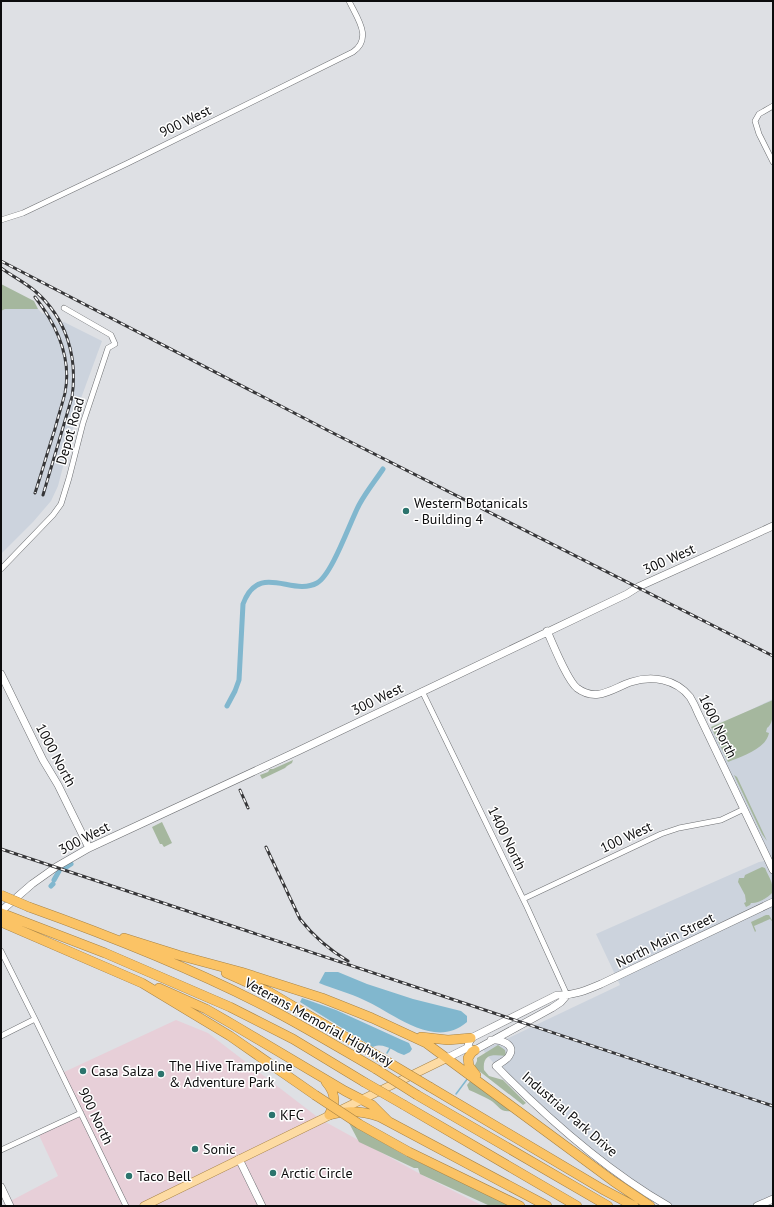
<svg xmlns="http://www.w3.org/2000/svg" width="774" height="1207" font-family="'PT Sans',sans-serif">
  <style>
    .commercial { fill: #e7cfd8 }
    .built { fill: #ccd3dd }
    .green { fill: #a5b79e }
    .water { fill: #81b7ce }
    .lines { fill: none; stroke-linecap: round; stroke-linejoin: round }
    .stream { stroke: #81b7ce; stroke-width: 1.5 }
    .canal { stroke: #81b7ce; stroke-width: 5 }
    .street-casing { stroke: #6d6f72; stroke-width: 6 }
    .secondary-casing { stroke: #6d6f72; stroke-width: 8 }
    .primary-casing { stroke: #a78346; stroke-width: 9 }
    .highway-casing { stroke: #a78346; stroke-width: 10 }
    .street { stroke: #fff; stroke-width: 5 }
    .secondary { stroke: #fff; stroke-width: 7 }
    .primary { stroke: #fddba3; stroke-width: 8 }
    .highway { stroke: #fbc365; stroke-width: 9 }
    .rail-casing { stroke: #363638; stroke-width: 3 }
    .rail { stroke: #fff; stroke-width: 1.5; stroke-dasharray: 4.5; stroke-linecap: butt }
    .highway-bridge-casing { stroke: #a78346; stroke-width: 10; stroke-linecap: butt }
    .highway-bridge { stroke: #fbc365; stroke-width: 9 }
    .poi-dot { fill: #2c746d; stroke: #fff; stroke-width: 1.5 }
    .labels { text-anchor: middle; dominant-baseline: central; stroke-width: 3; stroke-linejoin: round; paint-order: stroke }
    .street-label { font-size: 14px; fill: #0c0c0d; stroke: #fff }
    .poi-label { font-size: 14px; fill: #0c0c0d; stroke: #fff; text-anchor: start }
  </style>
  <rect width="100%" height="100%" fill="#dee0e4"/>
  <path class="commercial" d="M176,1020L208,1033L320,1119L424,1176L483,1206H1L58,1176L38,1133L81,1113L62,1073Z"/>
  <path class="built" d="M5,309H38L43,314L48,310L58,324L64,322L102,341L80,401L58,486L51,501L33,522L1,554V311Z
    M773,699V1203L766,1206H669L609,1166L496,1066L483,1050L620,985L596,934L759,862L771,860L709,730Z"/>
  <path class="green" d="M1,284L34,301L38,309H5L1,311Z
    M773,700C773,709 774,724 767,728L766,732L769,733C766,749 742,756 728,762L711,727Z
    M293,760L292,763L287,766L285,768L262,779L260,775L268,772L270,769H273Z
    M734,775L737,777L767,841L762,834Z
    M162,822L172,843L164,847L162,844H160L152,827Z
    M762,867L765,868C770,880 772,879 773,892C768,898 757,904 751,903L750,905L746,907L744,903L746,902L745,895L738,882L739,878H744L745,875Z
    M766,915H769L773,922L770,919L754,926L756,931L755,932L751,922Z
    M498,1045L505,1050L506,1056C495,1055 482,1052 484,1070L489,1076L503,1080L526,1103L523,1105L474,1067L477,1061V1058Z
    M471,1080L512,1111C499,1113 499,1105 490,1100C483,1096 476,1093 469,1090L467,1085Z
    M349,1123L406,1156L512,1206H490L420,1174L418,1168H414L359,1142Z"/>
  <path class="water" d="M325,972H338L367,984L413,999L461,1011L467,1016V1022C435,1050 395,1014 364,1000C350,993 334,989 319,983Z
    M302,998L336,1010L402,1040L409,1043L412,1049L410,1052L404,1055C393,1052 385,1042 373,1047L300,1002Z"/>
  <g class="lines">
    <path class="stream" d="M387,1053L390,1048
      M456,1094L468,1078"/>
    <path class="canal" d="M227,706L235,691L239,680L243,604C259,561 292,597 317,583C332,575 350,522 359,505C366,492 375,481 383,469
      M65,868L71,864
      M54,880L59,871
      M51,886L53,884"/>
    <defs>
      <path id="street" d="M773,106L759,114L755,121L759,134L773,162
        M1,220L23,213L128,163L353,52C373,38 357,18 349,1
        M1,569L53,515L61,504L69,478L83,423L108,348L115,344L111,335L64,308
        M422,691L527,907L567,995
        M523,899L661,834L679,828L721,820L744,809
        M1,951L35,1019L126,1206
        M1,1036L35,1019
        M1,1150L81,1113"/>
      <path id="secondary" d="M547,631C553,644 567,680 577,688C597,703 613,688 631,682C652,675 676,679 690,697C693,702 696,708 698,713L773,870
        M1,674L43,760L58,785L89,848
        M1,911L32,884L56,867L89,848L298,751L627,594L638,587L773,526
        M491,1040C499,1039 517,1044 509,1056C507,1060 500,1063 496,1066C548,1119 604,1169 668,1206
        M471,1049L475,1050L552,1008L561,1002L567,995
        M447,1058L467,1048L471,1038L557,995C573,996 587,990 601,984L773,902
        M239,1159L262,1206
        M1,1187L10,1206
        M757,1206L773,1199"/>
      <path id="primary" d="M144,1206L447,1058"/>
      <path id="highway" d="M29,907C113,937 197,970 276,1012C310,1030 343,1050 376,1069
        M1,913L105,953L230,1007L293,1039L364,1082
        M1,922L142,983L230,1036L315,1095
        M124,938L178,955
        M174,954L241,972L322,998L372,1018L426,1043L613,1181L650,1206
        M226,973L269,992L388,1062
        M159,988L206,1009L232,1024L345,1091L372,1105L388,1121
        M421,1037L448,1040L471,1038
        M475,1050L472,1052L468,1058L469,1066L476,1075
        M326,1082C334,1091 337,1102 330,1113
        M430,1087L602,1189L634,1206
        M417,1095L608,1206
        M404,1105L577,1206
        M329,1115C346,1110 363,1111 380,1117L547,1206
        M359,1124L409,1152L520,1206"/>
    </defs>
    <use href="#street" class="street-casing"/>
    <use href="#secondary" class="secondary-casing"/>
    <use href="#primary" class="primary-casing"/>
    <use href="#highway" class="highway-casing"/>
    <use href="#street" class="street"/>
    <use href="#secondary" class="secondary"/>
    <use href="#primary" class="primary"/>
    <use href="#highway" class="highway"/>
    <defs>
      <path id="rail" d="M1,261L327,430L773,656
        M1,268C12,276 24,282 35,291C66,318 78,356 72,397L43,495
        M35,297C56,324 72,358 65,393C62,405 58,417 55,429C48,450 42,472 35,493
        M240,790L248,808
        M266,847L300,919C314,937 328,949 348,961
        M1,849L773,1106"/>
    </defs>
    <use href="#rail" class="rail-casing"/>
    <use href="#rail" class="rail"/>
    <defs>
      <path id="highway-bridge" d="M1,895L29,907
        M388,1062L430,1087
        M376,1069L417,1095
        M364,1082L404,1105
        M315,1095L359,1124"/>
    </defs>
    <use href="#highway-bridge" class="highway-bridge-casing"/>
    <use href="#highway-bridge" class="highway-bridge"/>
  </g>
  <g class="poi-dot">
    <circle cx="406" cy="511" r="4"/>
    <circle cx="83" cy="1071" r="4"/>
    <circle cx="161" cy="1074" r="4"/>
    <circle cx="272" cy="1115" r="4"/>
    <circle cx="195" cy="1149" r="4"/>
    <circle cx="273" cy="1173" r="4"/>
    <circle cx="129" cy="1176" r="4"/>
  </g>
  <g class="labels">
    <g class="street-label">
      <text transform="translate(185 121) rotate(-26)">900 West</text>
      <text transform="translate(70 431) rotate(-74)">Depot Road</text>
      <text transform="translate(669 559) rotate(-24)">300 West</text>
      <text transform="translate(377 699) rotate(-26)">300 West</text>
      <text transform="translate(718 726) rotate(64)">1600 North</text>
      <text transform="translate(56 755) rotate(62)">1000 North</text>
      <text transform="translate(626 837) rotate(-25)">100 West</text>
      <text transform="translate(84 838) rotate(-27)">300 West</text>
      <text transform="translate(507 838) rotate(64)">1400 North</text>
      <text transform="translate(665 940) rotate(-26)">North Main Street</text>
      <text transform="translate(319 1022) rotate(29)">Veterans Memorial Highway</text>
      <text transform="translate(570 1114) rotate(41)">Industrial Park Drive</text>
      <text transform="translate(96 1116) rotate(64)">900 North</text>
    </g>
    <g class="poi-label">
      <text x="414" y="503">Western Botanicals<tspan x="414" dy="16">- Building 4</tspan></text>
      <text x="169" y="1066">The Hive Trampoline<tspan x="169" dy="16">&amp; Adventure Park</tspan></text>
      <text x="91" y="1071">Casa Salza</text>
      <text x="280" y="1115">KFC</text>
      <text x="203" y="1149">Sonic</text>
      <text x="281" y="1173">Arctic Circle</text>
      <text x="137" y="1176">Taco Bell</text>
    </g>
  </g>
  <rect width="774" height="1207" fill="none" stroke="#0c0c0d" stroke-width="4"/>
</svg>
